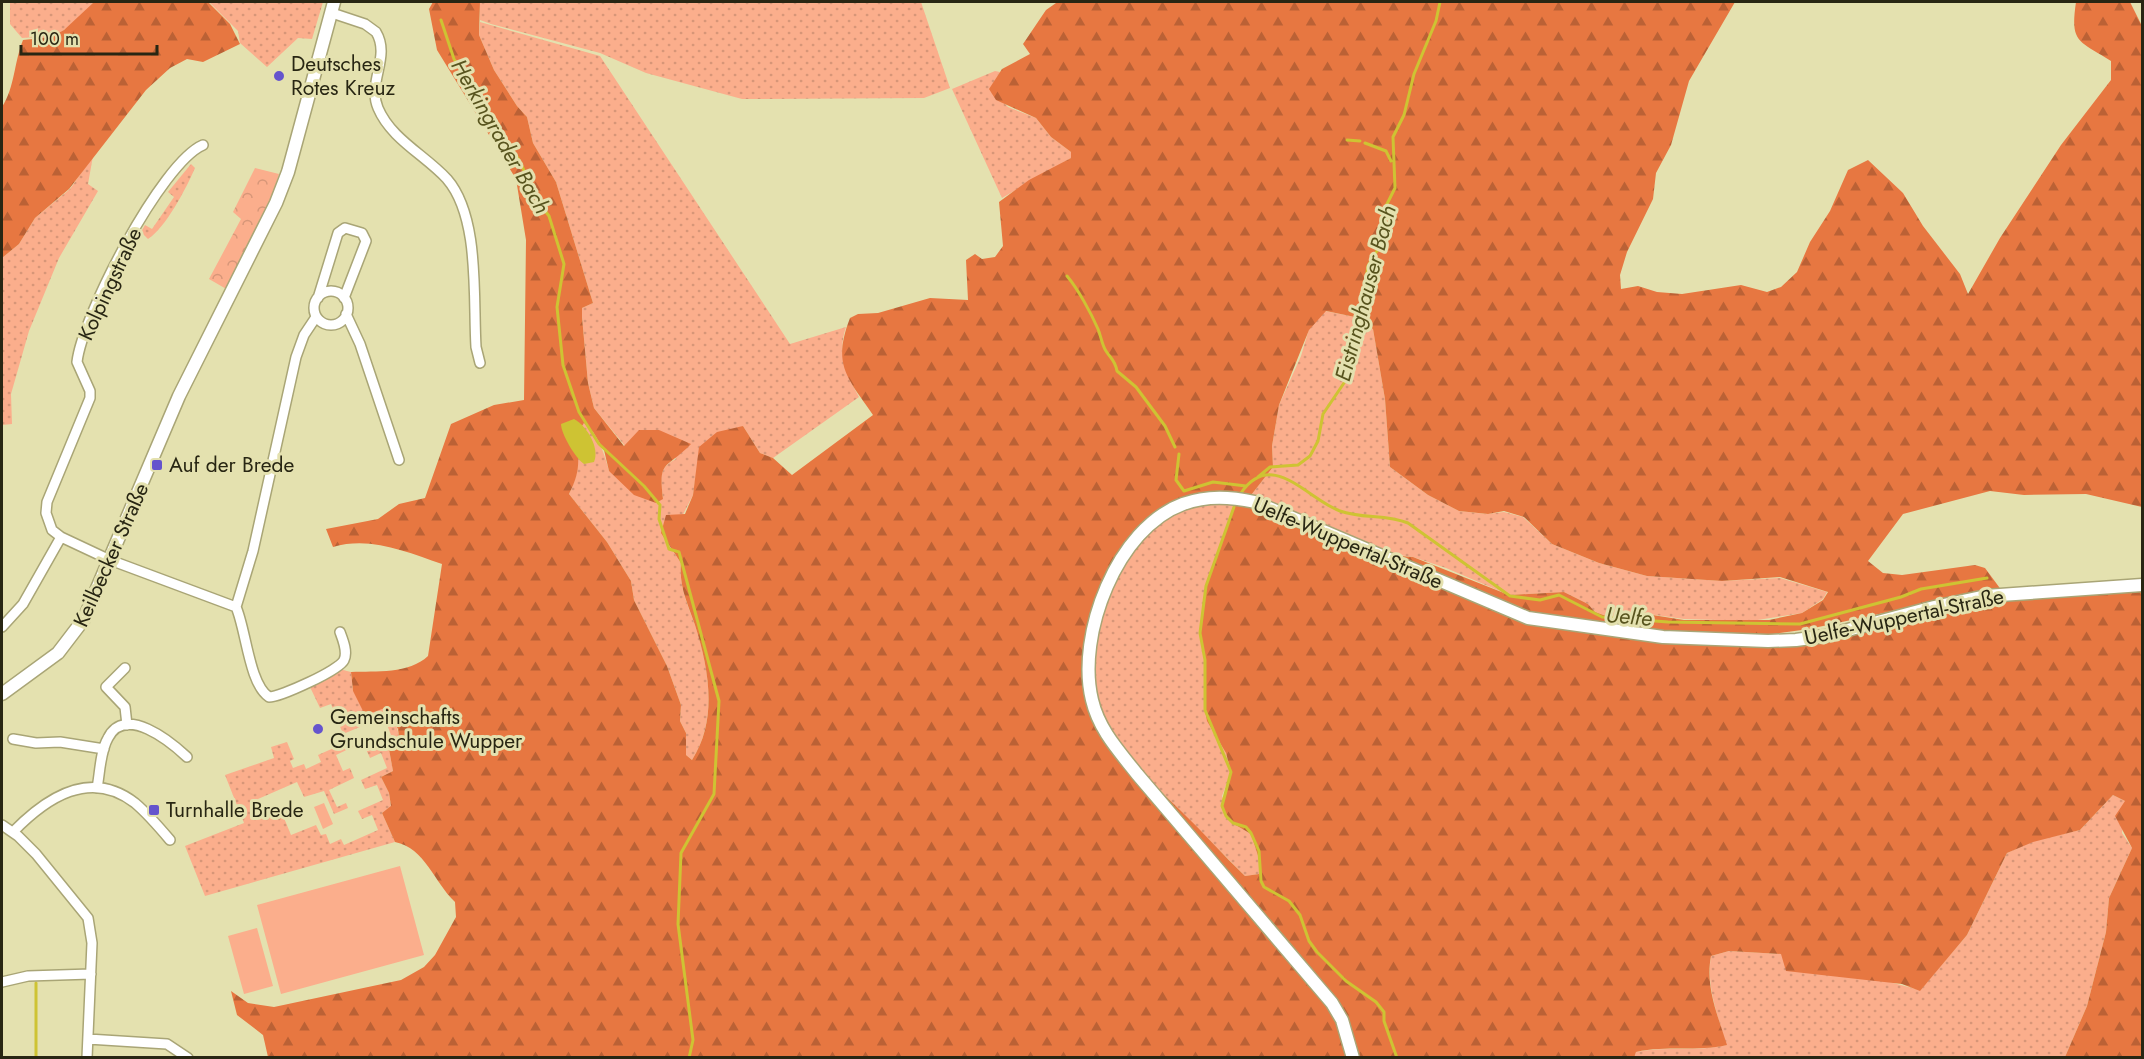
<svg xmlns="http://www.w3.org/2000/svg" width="2144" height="1059" font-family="Jost,sans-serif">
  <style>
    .grass { fill: url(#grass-dots) }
    .forest { fill: url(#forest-firs); fill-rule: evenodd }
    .park { fill: url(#park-crowns) }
    .garden { fill: #fbae8c }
    .water { fill: #cec333 }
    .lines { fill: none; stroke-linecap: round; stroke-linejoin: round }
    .stream { stroke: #cec333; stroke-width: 3 }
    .minor-casing { stroke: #a9a576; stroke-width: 12 }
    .major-casing { stroke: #a9a576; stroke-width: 15 }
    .minor { stroke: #fff; stroke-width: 9 }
    .major { stroke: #fff; stroke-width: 12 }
    .poi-dot { fill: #6554cd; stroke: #e4e1af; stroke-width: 2 }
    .labels { text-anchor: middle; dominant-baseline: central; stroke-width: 6; stroke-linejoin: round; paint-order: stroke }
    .poi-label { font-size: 21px; fill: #282613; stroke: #e4e1af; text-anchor: start }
    .street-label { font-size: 21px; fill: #282613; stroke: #e4e1af }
    .water-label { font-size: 22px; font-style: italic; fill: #58541e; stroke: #e4e1af }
  </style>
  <defs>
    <pattern id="grass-dots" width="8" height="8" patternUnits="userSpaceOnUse" patternTransform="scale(1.5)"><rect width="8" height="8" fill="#fbae8c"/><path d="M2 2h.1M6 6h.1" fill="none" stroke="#d79678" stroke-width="1.8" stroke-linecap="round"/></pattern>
    <pattern id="forest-firs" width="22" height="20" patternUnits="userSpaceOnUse" patternTransform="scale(1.5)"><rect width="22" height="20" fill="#e77741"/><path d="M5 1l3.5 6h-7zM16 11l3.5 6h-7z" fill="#bb6135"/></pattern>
    <pattern id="park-crowns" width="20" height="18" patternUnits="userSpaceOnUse" patternTransform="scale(1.5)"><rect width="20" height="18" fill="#fbae8c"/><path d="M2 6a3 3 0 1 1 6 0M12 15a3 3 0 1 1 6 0" fill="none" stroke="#d79678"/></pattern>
  </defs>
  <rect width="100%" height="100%" fill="#e4e1af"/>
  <path class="grass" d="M10,2H94C82,14 68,31 52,36C43,40 32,36 22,38L10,24Z
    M209,2H323L312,39L298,38L267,67L240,43L238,31Z
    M480,2H921L950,88L924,98L742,99L646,73L600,53L491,24L480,20Z
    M480,22L600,56L790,344L846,327C837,353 846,374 859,397L773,458L760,453L743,426L698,462L693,495L668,544L681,563C679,587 687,603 695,625C709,669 718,719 692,760L686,755V733L680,721L681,705L667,666L634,600L631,581L607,542L569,494C579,473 580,460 575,437L584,423C599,437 604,452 609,471L663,499C661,480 657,468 676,459L659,430H640L625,446L594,408L588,383L582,317V308L593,303L556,182L533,143L527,117L517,106L494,70L479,35Z
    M995,71L1000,72L990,89L1008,107L1036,118L1051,137L1071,152V158L1002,198L952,89Z
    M93,156L88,184L98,191L59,258L29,331L11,394L12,424L2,425V258L19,244L35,218L70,189Z
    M191,164L195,168C187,187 165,229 148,239L141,232L145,225L152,229L174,197L168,192Z
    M1325,311L1355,317L1373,329L1385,399L1390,467L1428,495L1459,511L1487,514L1504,512L1523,517L1552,544L1599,563L1647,576L1722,581L1780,578L1827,592L1823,599L1802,613L1751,621L1684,619L1641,613L1613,618L1595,612L1588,604L1564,592L1509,595L1446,568L1413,557L1385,553L1248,499L1273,467L1272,446L1279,405L1301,356L1309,329Z
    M1229,499L1234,507L1206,586L1200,633L1205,660V710L1226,753L1231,772L1222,796L1232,823L1251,834L1259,859V874L1245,876L1148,778L1108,731L1092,689L1097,616L1133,545L1184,505Z
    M335,668L351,672L353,691C374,702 396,711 399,737L388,744L393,771L381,777L389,793L391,807L382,813L395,842L205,896L185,846L244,823L225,775L274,758L271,747L287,742L294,759L290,761L293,768L304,764L306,769L321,762L318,755L354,739L357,745L336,755L343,771L350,768L354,778L329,790L337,807L346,803L348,808L334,814L324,791L304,797L297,782L258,799L265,816L290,805L294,814L284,818L291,835L316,825L321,835L326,834L330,844L341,839L344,845L378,830L372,815L362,819L358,811L383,800L377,785L365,789L361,780L387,768L381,753L370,758L365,747L391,735L384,717L343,734L331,704L320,708L310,687L285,698L283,693Z
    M2113,795L2125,801L2122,833L2132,848L2109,898L2106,932L2087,1006L2065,1057L1634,1058L1636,1052C1666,1046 1697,1052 1726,1045C1718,1015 1706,987 1711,956L1729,951L1781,954L1920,990L1967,935L2007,853L2033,841L2080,830Z"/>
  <path class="forest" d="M94,2H208L230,24L240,44L203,62L187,59L170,68L146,90L69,189L35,218L19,244L2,258V107C15,87 14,62 23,40L51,37L64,30Z
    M433,2H480L479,35L494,70L517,106L527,117L533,143L556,182L593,303L582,308V317L588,383L594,408L624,446L639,430H659L691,444C666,470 658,459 663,499L656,503L634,495L609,471L604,450L593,432L584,423L575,437C580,460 580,473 569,494L607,542L631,581L634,600L667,666L681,705L680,721L686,733V755L692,760C718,720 709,669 695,625C687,602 679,587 681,563L661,533L666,515L685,514L693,495L699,447L717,432L743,426L760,453L773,458L792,475L873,415C847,377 832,365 850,318L858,314L878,313L930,298L968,300L966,260L975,254L982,259L995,257L1003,246L999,202L1029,180L1071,158V152L1051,137L1036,118L996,100L989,89L1002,69L1030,54L1023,44L1046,10L1056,3L1735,2L1689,81L1671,145L1656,173L1653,199L1627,252L1620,275L1621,289L1638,286L1657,292L1682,294L1741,285L1767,292L1781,287L1797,272L1810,242L1830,211L1848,170L1868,160L1903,193L1923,226L1960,274L1968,294L2000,238L2061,145L2111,80V61C2078,40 2070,43 2076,2H2130L2142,26V507L2086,494L2024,495L1990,491L1903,514L1868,561L1883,573L1902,575L1975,565L1985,568L2002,591L1940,601L1809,629L1736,639L1663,636L1530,616L1506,608L1399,560L1401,556L1413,557L1509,595L1564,592L1588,604L1595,612L1612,618L1640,613L1684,620H1769L1802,613L1823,600L1828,592L1780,577L1722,581L1647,576L1599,563L1552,544L1524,517L1504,511L1488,514L1459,511L1428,495L1390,467L1385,399L1373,329L1355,317L1326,311L1309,330L1279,405L1272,446L1273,467L1248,499H1245L1285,513L1528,618L1663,637L1768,641L1796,640L1825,636L1934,607L1986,596L2142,585V1057H2065L2087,1006L2106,932L2109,898L2132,848L2115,816L2125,801L2113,795L2080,830L2033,842L2007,853L1967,935L1920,991L1902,984L1786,971L1781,954L1729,951L1711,956C1705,987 1718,1016 1727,1045C1697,1052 1666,1045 1636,1052L1634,1058L1353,1057L1342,1020L1332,1003L1119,751C1065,682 1090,577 1153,522C1169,508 1190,506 1206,497C1165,500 1127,532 1109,569C1091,608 1076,654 1087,696C1102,753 1163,810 1201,853C1245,903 1288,953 1331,1004L1341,1020L1350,1057H268L263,1035L237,1015L231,991L248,1003L274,1007L401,980L424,967L435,955L456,917L455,902C434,882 425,848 395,842L382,813L391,806L389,793L381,777L393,771L388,744L399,737L398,729L385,708L365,715L353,691L351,672C376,671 409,674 428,656L442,564C406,552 371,536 333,547L326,529L378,519L399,504L425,498L451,424L494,405L524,400L526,240L516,179L437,50L429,9ZM1206,499H1228L1234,507L1206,586L1200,633L1205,660V710L1207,721L1226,753L1231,772L1221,806L1232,823L1251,834L1259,859V874L1245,876C1223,855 1203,832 1181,811C1156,786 1127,760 1108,730C1079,683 1090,620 1116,574C1140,532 1158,512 1206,499Z"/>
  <path class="park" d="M255,168L279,174L264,221L228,290L209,279L241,219L233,212Z"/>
  <path class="garden" d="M324,803L333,824L323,829L314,807Z
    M400,866L424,955L281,994L257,905Z
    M257,928L273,986L244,994L228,936Z"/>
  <path class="water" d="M574,419C587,426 600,448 594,462L584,464C576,459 561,434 561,424Z"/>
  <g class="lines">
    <path class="stream" d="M441,20L454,59L519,160L540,204L549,216L564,264L557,307L563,365L579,412L599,444L644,486L660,505L659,519L669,549L679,552L719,701L714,794L681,853L678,924L693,1040L689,1058
      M1347,140L1360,141
      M1365,143L1386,151L1391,161
      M1067,276C1078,289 1091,313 1098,329C1101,336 1102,345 1106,351C1111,359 1115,360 1117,371L1136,387L1165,426L1175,447
      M1179,454L1176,480L1184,491L1213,482L1246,486
      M1258,477L1270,467L1298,465L1310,456L1318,441L1323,414L1346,380L1357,341L1368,266L1381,244L1386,206L1395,188L1393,137L1404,115L1414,74L1436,21L1440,2
      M1241,493C1272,448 1307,499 1340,511C1362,519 1386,514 1408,523L1510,596L1540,600L1559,595L1602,617L1668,622L1800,624L1901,597L1921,589L1987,578
      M1234,507L1206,586L1200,633L1205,660V710L1231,772L1222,806L1226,816L1233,823L1246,827L1251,833L1259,851L1261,881L1264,887L1289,901L1300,915L1309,941L1317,952L1346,981L1376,1002L1384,1012V1021L1397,1058
      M36,1058V983"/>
    <defs>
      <path id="minor" d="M332,13L365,24L376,32C391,57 367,82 378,108C391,139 425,155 447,179C480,217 473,297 476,347L480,363
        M203,145C161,163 82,317 77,362L90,391V398L47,502L46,513L52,530L61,537L110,560L236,607C246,629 249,684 269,697C280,697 340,670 344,660C348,652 343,640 340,632
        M314 308a17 17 0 1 1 34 0a17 17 0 1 1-34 0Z
        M318,298L338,233L345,228L362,233L366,241L344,298
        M346,314L360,344L399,460
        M236,607L253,551L296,357L304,335L316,317
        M2,627L23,604L61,537
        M125,668L106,687L125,707L127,725
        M13,739L36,743L60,742L104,749
        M97,788C100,773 100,752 108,738C125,704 171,742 187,757
        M2,825L18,836L36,854L88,918L92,943L87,1058
        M13,832C46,798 90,768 135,803C148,814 159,827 170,840
        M2,982L28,976L91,974
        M88,1039L167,1044L188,1058"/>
      <path id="major" d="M2,694L58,653L84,619L179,396L276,203L288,172L334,2
        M1353,1058L1342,1020L1332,1003L1137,774C1119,751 1099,730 1092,700C1076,635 1117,528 1183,504C1208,495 1231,497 1255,502L1528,618L1663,637L1768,641L1796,640L1825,636L1934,607L1986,596L2142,585"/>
    </defs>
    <use href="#minor" class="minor-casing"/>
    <use href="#major" class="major-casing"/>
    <use href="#minor" class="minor"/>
    <use href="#major" class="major"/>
  </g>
  <g class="poi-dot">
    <circle cx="279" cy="76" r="6"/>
    <rect x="151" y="459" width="12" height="12" rx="3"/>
    <circle cx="318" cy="729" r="6"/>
    <rect x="148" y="804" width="12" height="12" rx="3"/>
  </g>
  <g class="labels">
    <g class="poi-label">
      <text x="291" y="64">Deutsches<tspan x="291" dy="24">Rotes Kreuz</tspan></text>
      <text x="169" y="465">Auf der Brede</text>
      <text x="330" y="717">Gemeinschafts<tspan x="330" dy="24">Grundschule Wupper</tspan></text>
      <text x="166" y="810">Turnhalle Brede</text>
    </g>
    <g class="street-label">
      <text transform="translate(110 284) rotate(-65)">Kolpingstraße</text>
      <text transform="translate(1348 543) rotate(23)">Uelfe-Wuppertal-Straße</text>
      <text transform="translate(111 555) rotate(-66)">Keilbecker Straße</text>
      <text transform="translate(1904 617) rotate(-12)">Uelfe-Wuppertal-Straße</text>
    </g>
    <g class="water-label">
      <text transform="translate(501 136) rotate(60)">Herkingrader Bach</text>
      <text transform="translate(1365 293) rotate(-75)">Eistringhauser Bach</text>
      <text transform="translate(1629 616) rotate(5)">Uelfe</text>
    </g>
  </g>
  <rect width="2144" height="1059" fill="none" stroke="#282613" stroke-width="6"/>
  <path d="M21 45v9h136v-9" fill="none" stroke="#282613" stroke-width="3"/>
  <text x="30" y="45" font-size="18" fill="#282613" stroke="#e4e1af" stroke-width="4.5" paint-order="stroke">100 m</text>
</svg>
